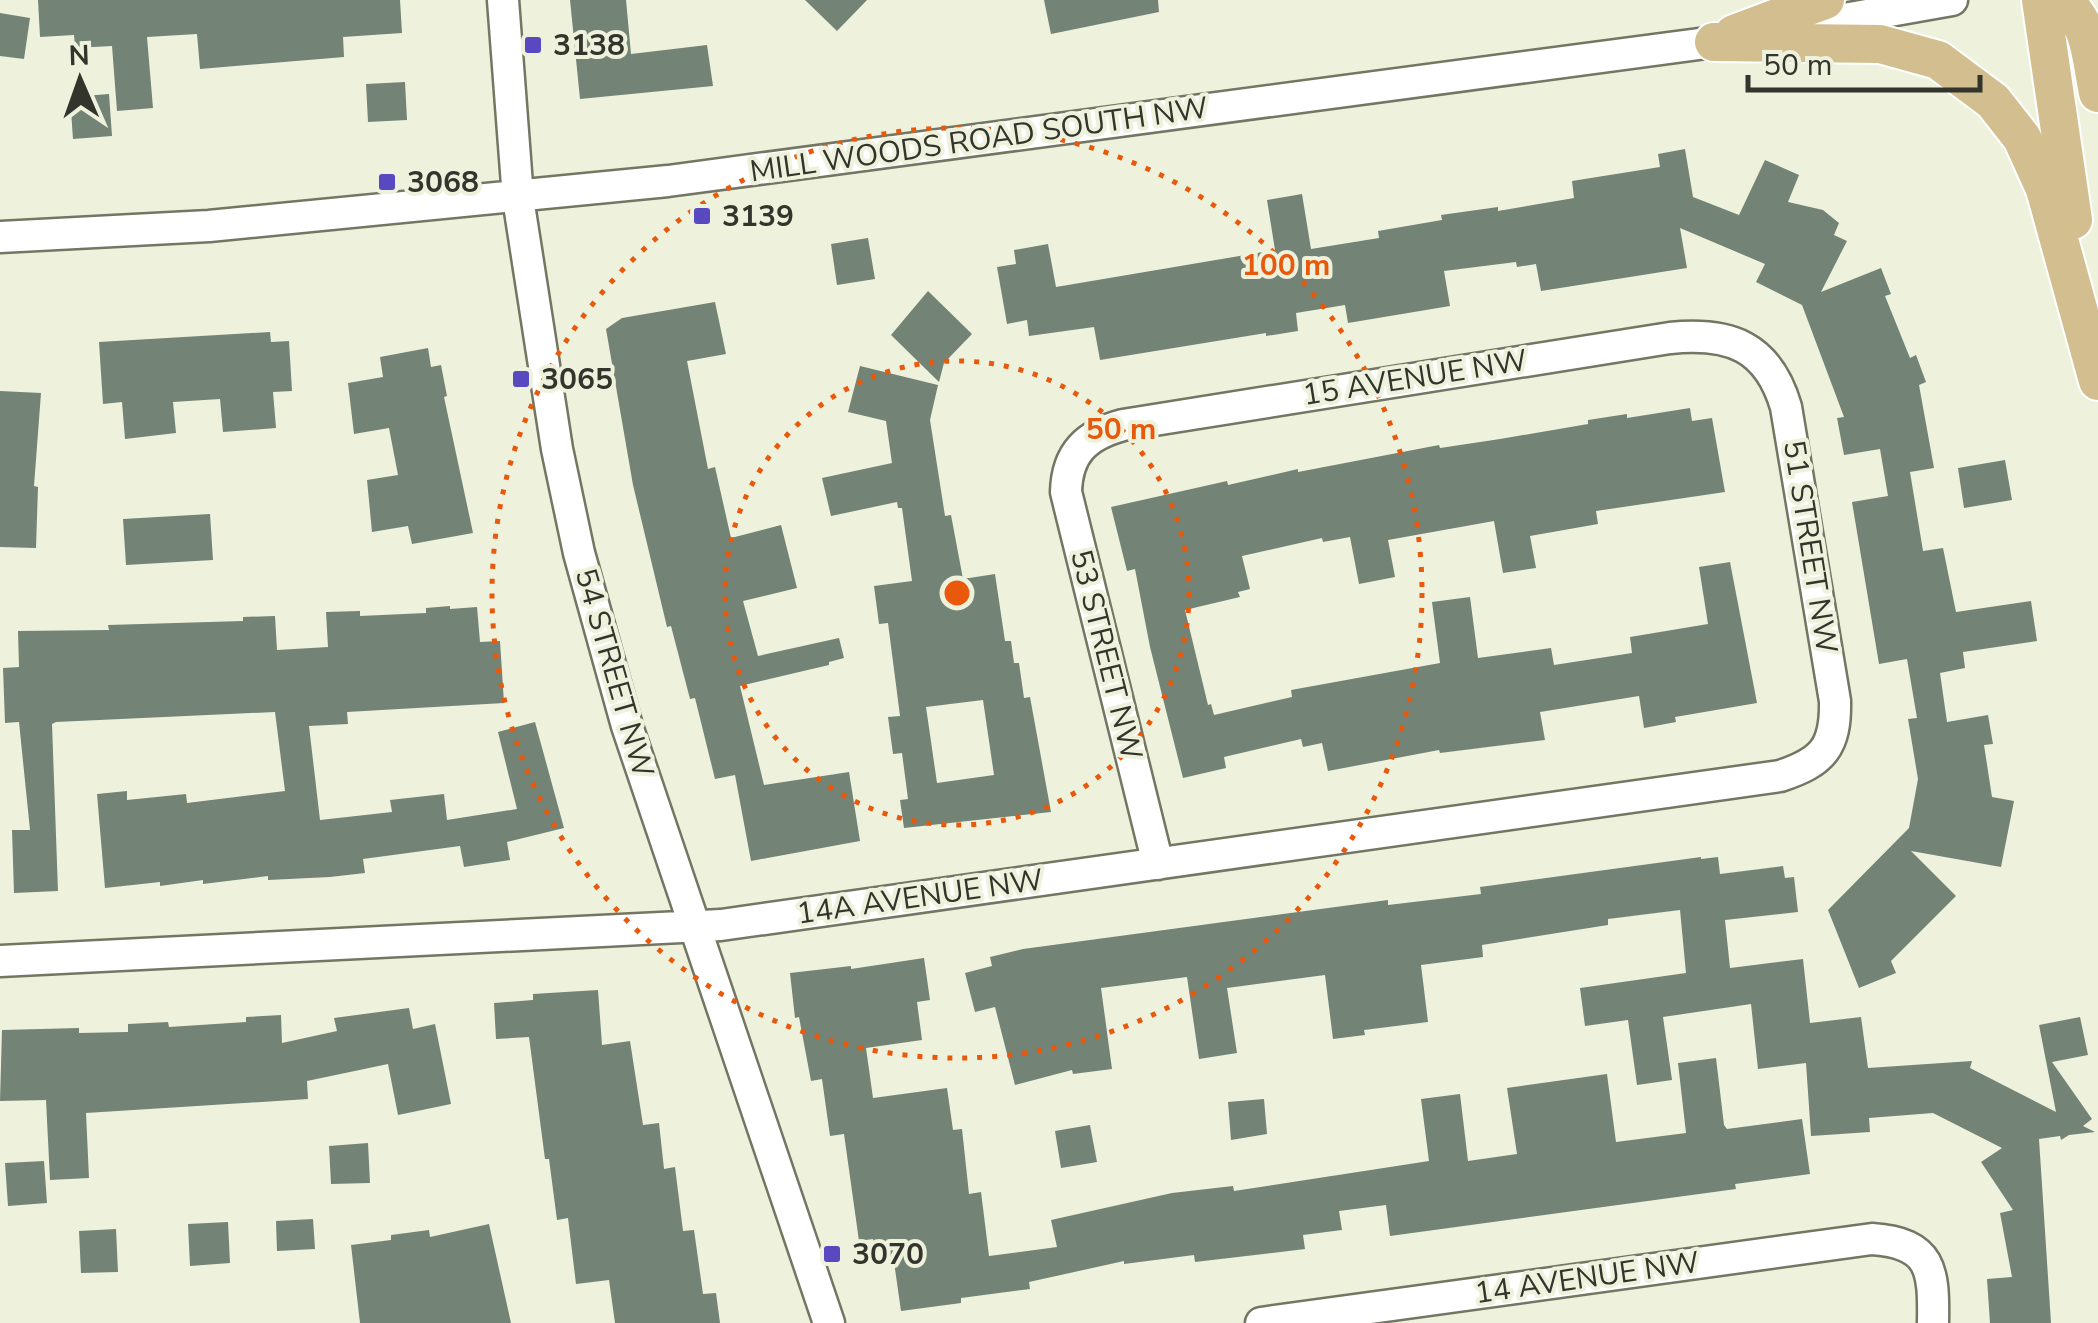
<svg xmlns="http://www.w3.org/2000/svg" width="2098" height="1323" font-family="'Nunito Sans',sans-serif">
  <style>
    .building { fill: #738376; fill-rule: evenodd }
    .lines { fill: none; stroke-linecap: round; stroke-linejoin: round }
    .minor-casing { stroke: #727663; stroke-width: 35 }
    .major-casing { stroke: #fff; stroke-width: 42 }
    .minor { stroke: #fff; stroke-width: 30 }
    .major { stroke: #d3be8f; stroke-width: 38 }
    .ring { fill: none; stroke: #e8590c; stroke-width: 5; stroke-dasharray: 5 10 }
    .poi-dot { fill: #5949c1; stroke: #eef2dd; stroke-width: 4 }
    .labels { text-anchor: middle; dominant-baseline: central; stroke-width: 8; stroke-linejoin: round; paint-order: stroke }
    .poi-label { font-size: 30px; font-weight: bold; fill: #33352d; stroke: #eef2dd; text-anchor: start }
    .street-label { font-size: 30px; fill: #33352d; stroke: #eef2dd }
    .centre { fill: #e8590c; stroke: #eef2dd; stroke-width: 5 }
    .ring-label { font-size: 30px; text-anchor: middle; font-weight: bold; fill: #e8590c; stroke: #eef2dd; stroke-width: 8; stroke-linejoin: round; paint-order: stroke }
  </style>
  <rect width="100%" height="100%" fill="#eef2dd"/>
  <path class="building" d="M38,0H400L402,33L343,37L344,57L200,69L197,34L147,37L153,108L117,111L112,46L75,48L74,35L40,37Z
    M570,0H626L631,54L707,45L713,86L580,99Z
    M805,0H867L837,31Z
    M1044,0H1158L1159,12L1051,34Z
    M0,13L30,18L24,59L0,56Z
    M405,82L407,120L368,122L366,84Z
    M109,94L112,136L73,139L70,97Z
    M1685,149L1693,197L1739,215L1765,160L1799,175L1788,202L1823,210L1839,223L1834,235L1847,241L1821,292L1881,268L1891,294L1885,296L1910,358L1916,355L1926,382L1919,385L1934,468L1910,472L1923,551L1943,548L1956,612L2031,601L2037,641L1963,652L1965,668L1940,673L1947,722L1988,715L1993,744L1984,745L1992,797L2014,801L2001,867L1911,851L1956,896L1891,961L1896,973L1859,988L1828,910L1909,828L1918,779L1908,719L1917,718L1907,659L1879,664L1852,502L1888,496L1880,449L1844,455L1837,418L1844,417L1802,305L1756,282L1765,264L1680,228L1687,268L1541,291L1536,264L1517,267L1516,262L1444,271L1450,306L1348,323L1345,305L1296,313L1298,331L1266,336V333L1100,360L1094,327L1029,336L1027,320L1007,324L997,267L1016,264L1014,250L1048,244L1056,287L1275,250L1267,200L1302,194L1311,249L1379,238L1378,231L1442,220L1441,215L1498,207V211L1574,198L1572,181L1660,167L1658,154Z
    M868,238L875,279L837,285L831,244Z
    M928,291L972,334L944,363L939,382L891,335Z
    M715,302L726,354L687,361L708,469L715,467L731,538L781,525L797,588L743,601L758,656L839,638L844,658L829,662V665L740,686L764,785L849,772L860,841L751,861L735,775L715,779L695,698L690,699L671,626L667,627L633,485L606,329L622,318Z
    M270,332L271,342L289,341L292,391L273,392L276,428L223,432L220,399L173,402L176,433L125,439L122,402L103,404L99,342Z
    M428,348L431,367L441,365L447,396L444,397L473,533L412,544L408,526L372,532L367,480L398,475L389,428L354,434L348,383L383,377L380,357Z
    M860,366L938,385L930,420L945,516L951,515L963,579L995,574L1005,641H1011L1014,663H1019L1024,698L1030,697L1051,812L904,828L900,800L908,799L902,753L893,754L888,717L900,716L888,623L879,624L874,586L912,581L902,508H898L897,502L831,516L822,478L892,463L886,421L848,412ZM983,700L994,775L937,783L926,707Z
    M0,391L41,393L34,486L38,487L36,548L0,547Z
    M1690,408L1692,421L1712,418L1725,492L1596,511L1598,524L1530,536L1536,568L1503,573L1494,521L1388,540L1395,577L1359,584L1350,537L1323,542L1322,538L1242,556L1250,589L1238,592L1240,597L1185,610L1208,705L1211,704L1214,715L1292,697L1291,690L1440,663L1432,602L1470,597L1478,658L1551,648L1554,665L1632,653L1630,637L1708,624L1699,567L1730,562L1757,703L1675,717L1676,722L1644,728L1639,696L1540,712L1545,740L1440,753L1439,750L1328,771L1322,743L1303,747L1301,739L1224,757L1226,768L1183,778L1150,647L1135,569L1127,571L1111,507L1227,481L1228,485L1298,469V472L1439,445L1440,448L1500,439L1588,424V420L1627,414V418Z
    M2005,460L2012,500L1964,508L1958,468Z
    M210,514L213,560L126,565L123,519Z
    M450,606V609L477,607L480,642L500,641L504,703L347,712L348,724L309,726L320,820L392,812L390,800L444,794L447,820L517,809L498,732L535,722L564,828L507,842L510,860L464,867L460,846L363,859L365,873L330,877L268,880V876L203,884V880L160,886V882L105,888L97,794L127,791V800L186,794L187,803L285,791L275,712L56,722L52,724L58,891L14,893L12,830H30L19,722L5,723L3,668L19,667L18,631L109,630L108,625L243,621V617L275,616L277,650L328,647L326,612L360,611V616L426,613V608Z
    M1701,857V859L1718,857L1720,874L1783,866L1785,878L1794,877L1798,912L1725,920L1730,968L1803,959L1810,1023L1861,1017L1868,1068L1972,1061L1970,1068L2056,1112L2039,1025L2080,1017L2088,1055L2052,1062L2092,1119L2083,1126L2095,1132L2069,1135L2061,1140L2060,1136L2039,1139L2051,1323H1990L1987,1279L2012,1277L2000,1213L2013,1210L1981,1162L2002,1148L1933,1113L1869,1118L1870,1132L1811,1136L1806,1063L1758,1069L1751,1004L1663,1017L1672,1080L1637,1085L1628,1020L1585,1026L1580,988L1686,973L1680,910L1608,919V925L1482,945L1483,957L1421,965L1428,1022L1364,1030L1365,1035L1333,1039L1325,975L1227,988L1237,1053L1199,1059L1187,977L1101,988L1112,1069L1073,1074L1072,1070L1015,1085L995,1007L975,1012L965,973L992,966L990,957L1023,949L1388,900V905L1481,894L1480,887Z
    M924,958L930,1000L917,1002L922,1040L866,1048L873,1098L947,1088L953,1130L962,1129L969,1194L981,1192L989,1256L1057,1247L1051,1220L1172,1193L1233,1186L1234,1191L1429,1161L1421,1099L1460,1094L1468,1161L1517,1154L1507,1088L1607,1074L1616,1142L1686,1133L1678,1063L1716,1058L1724,1125L1727,1129L1802,1119L1810,1174L1735,1184L1736,1189L1390,1236L1386,1205L1339,1211L1342,1230L1303,1235L1305,1249L1195,1262L1194,1255L1124,1264V1261L1029,1282L1030,1289L961,1298V1303L901,1311L894,1262L876,1264L873,1239L859,1241L844,1134L830,1136L822,1079L811,1081L799,1017L795,1018L790,973L851,966V969Z
    M598,990L602,1045L630,1041L643,1125L659,1123L664,1169L675,1167L683,1231L694,1230L703,1294L716,1293L720,1323H615L609,1280L576,1284L568,1218L557,1220L549,1159H545L529,1037L496,1039L494,1003L533,1000V994Z
    M409,1008L413,1029L435,1024L451,1104L398,1115L388,1064L307,1081L308,1099L86,1113L89,1178L50,1180L46,1100L0,1101L2,1030L79,1028V1033L128,1032V1024L168,1022L169,1027L246,1022V1017L281,1015L282,1043L337,1031L334,1018Z
    M1264,1099L1267,1134L1231,1140L1228,1102Z
    M1090,1125L1097,1162L1061,1168L1055,1131Z
    M368,1143L370,1183L331,1184L329,1146Z
    M44,1161L47,1203L8,1206L5,1163Z
    M313,1219L315,1249L277,1251L276,1221Z
    M228,1222L230,1263L190,1266L188,1224Z
    M489,1224L511,1323H360L351,1245L391,1240V1235L429,1230L430,1237Z
    M116,1229L118,1272L81,1273L79,1231Z"/>
  <g class="lines">
    <defs>
      <path id="minor" d="M503,0L518,198L557,449L579,553L627,726L829,1323
        M0,237L209,226L668,181L1714,42L1952,0
        M0,961L721,925L1780,776C1823,762 1836,747 1835,701L1786,407C1768,346 1730,332 1670,338L1123,425C1086,435 1067,453 1066,492L1158,864
        M1261,1323L1872,1239C1932,1243 1934,1270 1933,1323"/>
      <path id="major" d="M2041,0L2073,220
        M2062,0C2091,22 2091,59 2098,93
        M1734,34L1825,0
        M1714,42L1880,44L1938,60L1993,101L2022,138L2045,189L2098,381"/>
    </defs>
    <use href="#minor" class="minor-casing"/>
    <use href="#major" class="major-casing"/>
    <use href="#minor" class="minor"/>
    <use href="#major" class="major"/>
  </g>
  <g class="ring">
    <circle cx="957" cy="593" r="232"/>
    <circle cx="957" cy="593" r="465"/>
  </g>
  <g class="poi-dot">
    <rect x="523" y="35" width="20" height="20" rx="5"/>
    <rect x="377" y="172" width="20" height="20" rx="5"/>
    <rect x="692" y="206" width="20" height="20" rx="5"/>
    <rect x="511" y="369" width="20" height="20" rx="5"/>
    <rect x="822" y="1244" width="20" height="20" rx="5"/>
  </g>
  <g class="labels">
    <g class="poi-label">
      <text x="553" y="45">3138</text>
      <text x="407" y="182">3068</text>
      <text x="722" y="216">3139</text>
      <text x="541" y="379">3065</text>
      <text x="852" y="1254">3070</text>
    </g>
    <g class="street-label">
      <text transform="translate(979 140) rotate(-8)">MILL WOODS ROAD SOUTH NW</text>
      <text transform="translate(1415 378) rotate(-9)">15 AVENUE NW</text>
      <text transform="translate(1810 547) rotate(81)">51 STREET NW</text>
      <text transform="translate(1106 655) rotate(76)">53 STREET NW</text>
      <text transform="translate(614 673) rotate(74)">54 STREET NW</text>
      <text transform="translate(920 897) rotate(-8)">14A AVENUE NW</text>
      <text transform="translate(1587 1278) rotate(-8)">14 AVENUE NW</text>
    </g>
  </g>
  <circle cx="957" cy="593" r="15" class="centre"/>
  <g class="ring-label">
    <text x="1286" y="275">100 m</text>
    <text x="1121" y="439">50 m</text>
  </g>
  <g transform="translate(80 80) rotate(358)" stroke="#eef2dd" stroke-width="8" paint-order="stroke">
  <path d="M0-8L18 38L0 25L-18 38Z" fill="#33352d"/>
  <text y="-15" font-size="28" font-weight="bold" text-anchor="middle" fill="#33352d">N</text>
  </g>
  <path d="M1748 75v15h232v-15" fill="none" stroke="#33352d" stroke-width="5"/>
  <text x="1763" y="75" font-size="30" fill="#33352d" stroke="#eef2dd" stroke-width="8" paint-order="stroke">50 m</text>
</svg>
